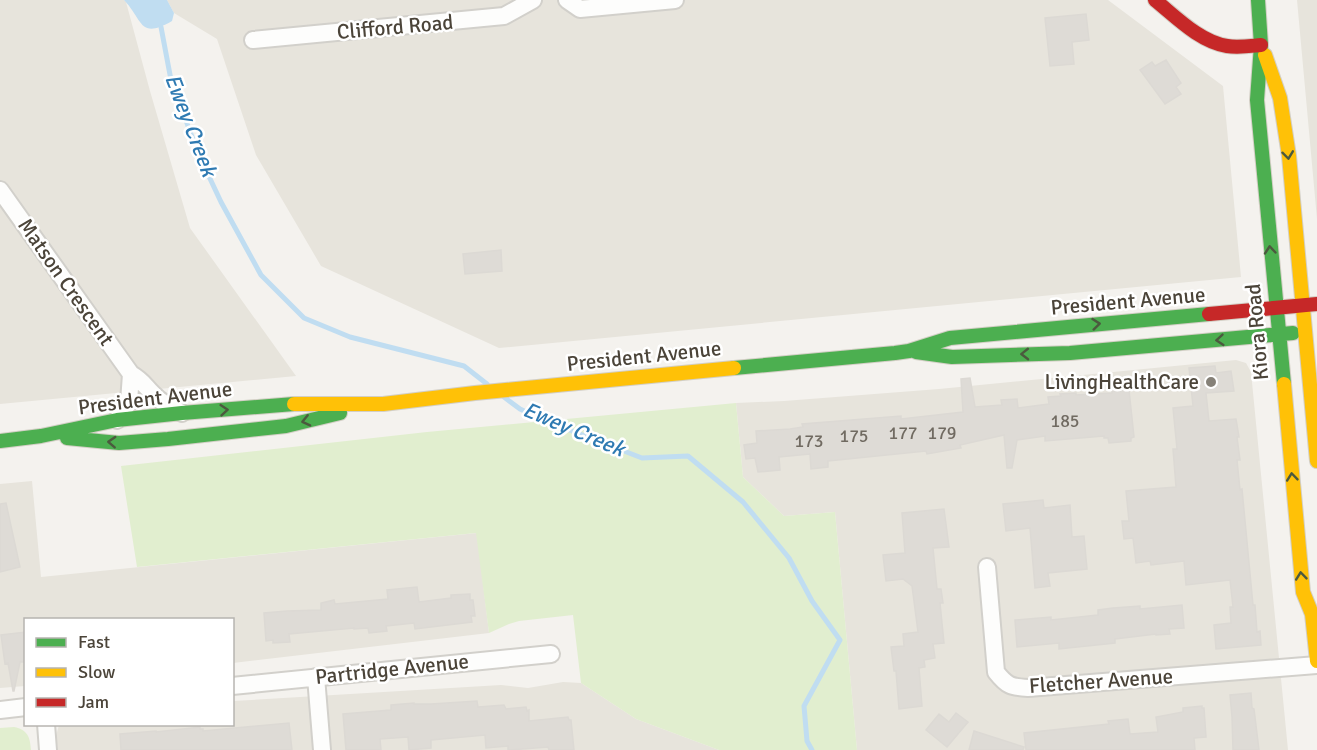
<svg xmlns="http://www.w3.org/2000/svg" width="1317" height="750" font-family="Signika,sans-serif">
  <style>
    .residential { fill: #e7e4dc }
    .green { fill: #e1eecf }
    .water { fill: #c0ddf1 }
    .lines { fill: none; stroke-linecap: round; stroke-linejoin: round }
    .stream { stroke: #c0ddf1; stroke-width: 5 }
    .building { fill: #dedbd6; stroke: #dcd9d4; stroke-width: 1.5 }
    .street-casing { stroke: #d2d0cb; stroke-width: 20 }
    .fast-casing { stroke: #d3cfc5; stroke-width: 16 }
    .slow-casing { stroke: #d3cfc5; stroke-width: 16 }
    .jam-casing { stroke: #d3cfc5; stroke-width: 16 }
    .street { stroke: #fdfdfc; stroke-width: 16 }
    .fast { stroke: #4caf50; stroke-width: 14 }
    .slow { stroke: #ffc107; stroke-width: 14 }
    .jam { stroke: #c62828; stroke-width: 14 }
    .oneway { stroke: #4b593e }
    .poi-dot { fill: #868178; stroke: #fff; stroke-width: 2 }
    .labels { text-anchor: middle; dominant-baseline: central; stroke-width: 5; stroke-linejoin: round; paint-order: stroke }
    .number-label { font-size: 18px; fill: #706a61 }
    .street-label { font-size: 21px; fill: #4b4439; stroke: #fff }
    .poi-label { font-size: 21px; fill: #4b4439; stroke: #fff; text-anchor: end }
    .water-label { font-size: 22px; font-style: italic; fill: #2e7ab2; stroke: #fff }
  </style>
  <rect width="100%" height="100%" fill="#f4f2ee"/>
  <path class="residential" d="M0,0H124L126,2L150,91L190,228L296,376L0,404Z
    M167,0H1108L1223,86L1241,277L499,348L321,266L256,155L217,39L174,13Z
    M1297,0H1317V219Z
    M1236,360L1246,363L1251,372L1288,750H857L835,512L784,516L743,477L736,403L784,401L939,389Z
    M32,481L41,577L477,533L489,633L233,663L232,620H26L25,686L0,688V484Z
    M563,682L581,683L636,719L719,750H58L56,736L59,725L232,724L233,701L501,685L528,688Z"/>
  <path class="green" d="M736,403L743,477L784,516L835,512L857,750H719L636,719L581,683L573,615L519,621L509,624L489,633L476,533L137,567L121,466L427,432Z
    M14,727C28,730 30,737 31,750H0V728Z"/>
  <path class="water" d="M124,0H167L174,13L172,21C139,40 143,20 124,0Z"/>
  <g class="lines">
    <path class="stream" d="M161,27L171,80L198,153L221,202L261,275L304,318L350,337L464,366L487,384
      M504,397L520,409L541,419L642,458L688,456L743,502L789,558L812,601L840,640L804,706L807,741L812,750"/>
  </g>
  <path class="building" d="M1086,14L1089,40L1072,42L1074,64L1050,66L1045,18Z
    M1166,60L1181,83L1176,87L1181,94L1165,104L1140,70L1152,62L1155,66Z
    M501,250L502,271L465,274L463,254Z
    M1215,366L1216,373L1231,371L1234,391L1206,393L1209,421L1236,419L1239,437H1237L1240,460H1237L1240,490L1242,489L1253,605H1255L1257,632L1260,631L1261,645L1216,649L1214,625L1231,623L1230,607H1233L1230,580L1186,585L1184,561L1151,565L1150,561L1136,563L1133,538L1124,539L1122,521H1129L1126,491L1176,487L1173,449H1177L1173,408L1193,406L1189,368Z
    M970,378L975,407L1002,405L1001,400L1017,399L1018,408L1049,404L1048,397L1061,396L1060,394L1076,393V395L1112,393V391L1129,390L1134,437L1131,438V441L1109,443L1108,438H1104V436L1045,441V436L1017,440L1012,468H1007L1004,435L960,445L961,448L927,454L926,451L828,461V467L811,469L810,454L779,457L780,470L758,472L755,458L746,459L744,445L757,443L756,431L790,429L803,427L802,424L901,416V419L963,412L961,379Z
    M1043,500L1044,508L1070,505L1072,537L1084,536L1087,569L1048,573L1050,586L1035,588L1030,528L1006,531L1003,504Z
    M6,503L20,567L0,572V504Z
    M944,509L949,547L933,548L937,589H941L943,603H940L944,643L933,644L935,658L924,660L925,667L919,668L922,706L899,709L896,671H894L891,647L904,646L903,634L918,632L912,586L903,579L886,581L883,555L905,553L902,513Z
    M417,587L419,602L451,598V595L470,594V600H473L475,616H471L472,622L415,629L414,623L386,626L387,631L369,633L368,628L354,629V628L289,634L290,642L273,643V640L266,641L264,613L287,611L321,610V603L334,600L335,604L388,599L387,590Z
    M1182,605L1184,628L1169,629L1170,634L1156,635V634L1115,639V643L1059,649V643L1017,647L1015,620L1051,617V620L1098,615V610L1113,608L1140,606V609Z
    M26,632V662H20L14,691H13L8,663L5,664L1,635Z
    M1251,693L1252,708L1254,709L1259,750H1233L1232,717L1230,695Z
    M477,701L478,707L504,705L506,709L526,707L527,711L529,710V721L568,717L569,720H571L574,750H549L548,747L510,750H508V746L486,748L485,735L431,740V748L409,750L408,737L380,739L381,750H346L343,714L391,710V705L414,703V704H431Z
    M1202,706V708H1204L1206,737L1194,738L1195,750H1026L1024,733L1109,724L1108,721L1128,719L1130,734L1158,732L1156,717L1183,712V708Z
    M956,713L968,722L947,747L926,730L939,714L949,722Z
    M289,723L292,750H121L120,734L156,731V732L200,727V729H203V731Z
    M974,731L1024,747L1023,750H969Z"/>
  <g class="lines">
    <defs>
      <path id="street" d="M567,0L580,9L675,0
        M253,40L504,16L533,0
        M0,190L131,374C143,381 144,385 153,394C161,403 171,408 182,413
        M117,420L129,402L131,374
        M987,567L996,672C1007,686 1011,687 1028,688L1317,665
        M316,677L322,750
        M232,686L551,654
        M0,710L26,707
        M46,724L48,750"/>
      <path id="fast" d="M1258,0L1261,45L1257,100L1284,384
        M916,352L952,357L1070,353L1293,333
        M734,368L895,353L909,351L950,338L1209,314
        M67,438L119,443L168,439L286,426L340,413
        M0,441L41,436L117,420L182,413L294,404"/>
      <path id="slow" d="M1265,55L1280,98L1289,156L1317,461
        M1284,384L1303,592L1312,614L1317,661
        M294,404H383L475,393L734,368"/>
      <path id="jam" d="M1155,0C1176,17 1200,42 1227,46C1238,48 1250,46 1261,45
        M1209,314L1317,304"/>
    </defs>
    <use href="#street" class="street-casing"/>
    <use href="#fast" class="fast-casing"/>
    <use href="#slow" class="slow-casing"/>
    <use href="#jam" class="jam-casing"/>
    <use href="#street" class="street"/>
    <use href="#fast" class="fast"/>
    <use href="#slow" class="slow"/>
    <use href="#jam" class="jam"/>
  </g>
  <defs><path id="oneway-chevron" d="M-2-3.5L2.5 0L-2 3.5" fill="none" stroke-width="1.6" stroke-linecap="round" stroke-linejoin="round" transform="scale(1.5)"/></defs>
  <g class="oneway">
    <use href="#oneway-chevron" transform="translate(1288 155) rotate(83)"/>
    <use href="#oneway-chevron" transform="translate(1270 250) rotate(-95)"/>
    <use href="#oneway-chevron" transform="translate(1096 324) rotate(-6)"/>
    <use href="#oneway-chevron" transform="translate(1220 340) rotate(175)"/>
    <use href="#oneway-chevron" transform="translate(1025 354) rotate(179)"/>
    <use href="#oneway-chevron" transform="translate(224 410) rotate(-5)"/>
    <use href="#oneway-chevron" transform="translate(306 421) rotate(167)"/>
    <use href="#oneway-chevron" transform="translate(112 442) rotate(-177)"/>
    <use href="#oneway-chevron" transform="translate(1292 477) rotate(-96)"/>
    <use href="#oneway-chevron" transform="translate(1301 576) rotate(-96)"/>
  </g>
  <circle class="poi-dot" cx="1211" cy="382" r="6"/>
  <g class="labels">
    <g class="number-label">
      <text x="1065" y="421">185</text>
      <text x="903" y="433">177</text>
      <text x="942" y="433">179</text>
      <text x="854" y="436">175</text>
      <text x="809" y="441">173</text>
    </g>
    <g class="street-label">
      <text transform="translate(395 27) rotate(-5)">Clifford Road</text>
      <text transform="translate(66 282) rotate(55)">Matson Crescent</text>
      <text transform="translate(1128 301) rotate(-5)">President Avenue</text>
      <text transform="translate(1257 332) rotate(-95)">Kiora Road</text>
      <text transform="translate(644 356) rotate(-6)">President Avenue</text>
      <text transform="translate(155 398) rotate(-7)">President Avenue</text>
      <text transform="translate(392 669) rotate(-6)">Partridge Avenue</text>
      <text transform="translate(1101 681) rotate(-4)">Fletcher Avenue</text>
    </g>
    <g class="poi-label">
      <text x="1199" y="382">LivingHealthCare</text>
    </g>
    <g class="water-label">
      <text transform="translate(191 125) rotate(69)">Ewey Creek</text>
      <text transform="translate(574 429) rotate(23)">Ewey Creek</text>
    </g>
  </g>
  <rect x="24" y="618" width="210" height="108" fill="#ffffff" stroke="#b7b4b0" stroke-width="1.5"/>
  <rect x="36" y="638" width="30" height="9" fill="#4caf50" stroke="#b7b4b0" stroke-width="1.5"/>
  <text x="78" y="648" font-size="18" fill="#4b4439">Fast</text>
  <rect x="36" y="668" width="30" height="9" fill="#ffc107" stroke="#b7b4b0" stroke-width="1.5"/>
  <text x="78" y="678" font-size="18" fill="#4b4439">Slow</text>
  <rect x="36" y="698" width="30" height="9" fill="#c62828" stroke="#b7b4b0" stroke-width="1.5"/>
  <text x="78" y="708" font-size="18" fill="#4b4439">Jam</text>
</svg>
